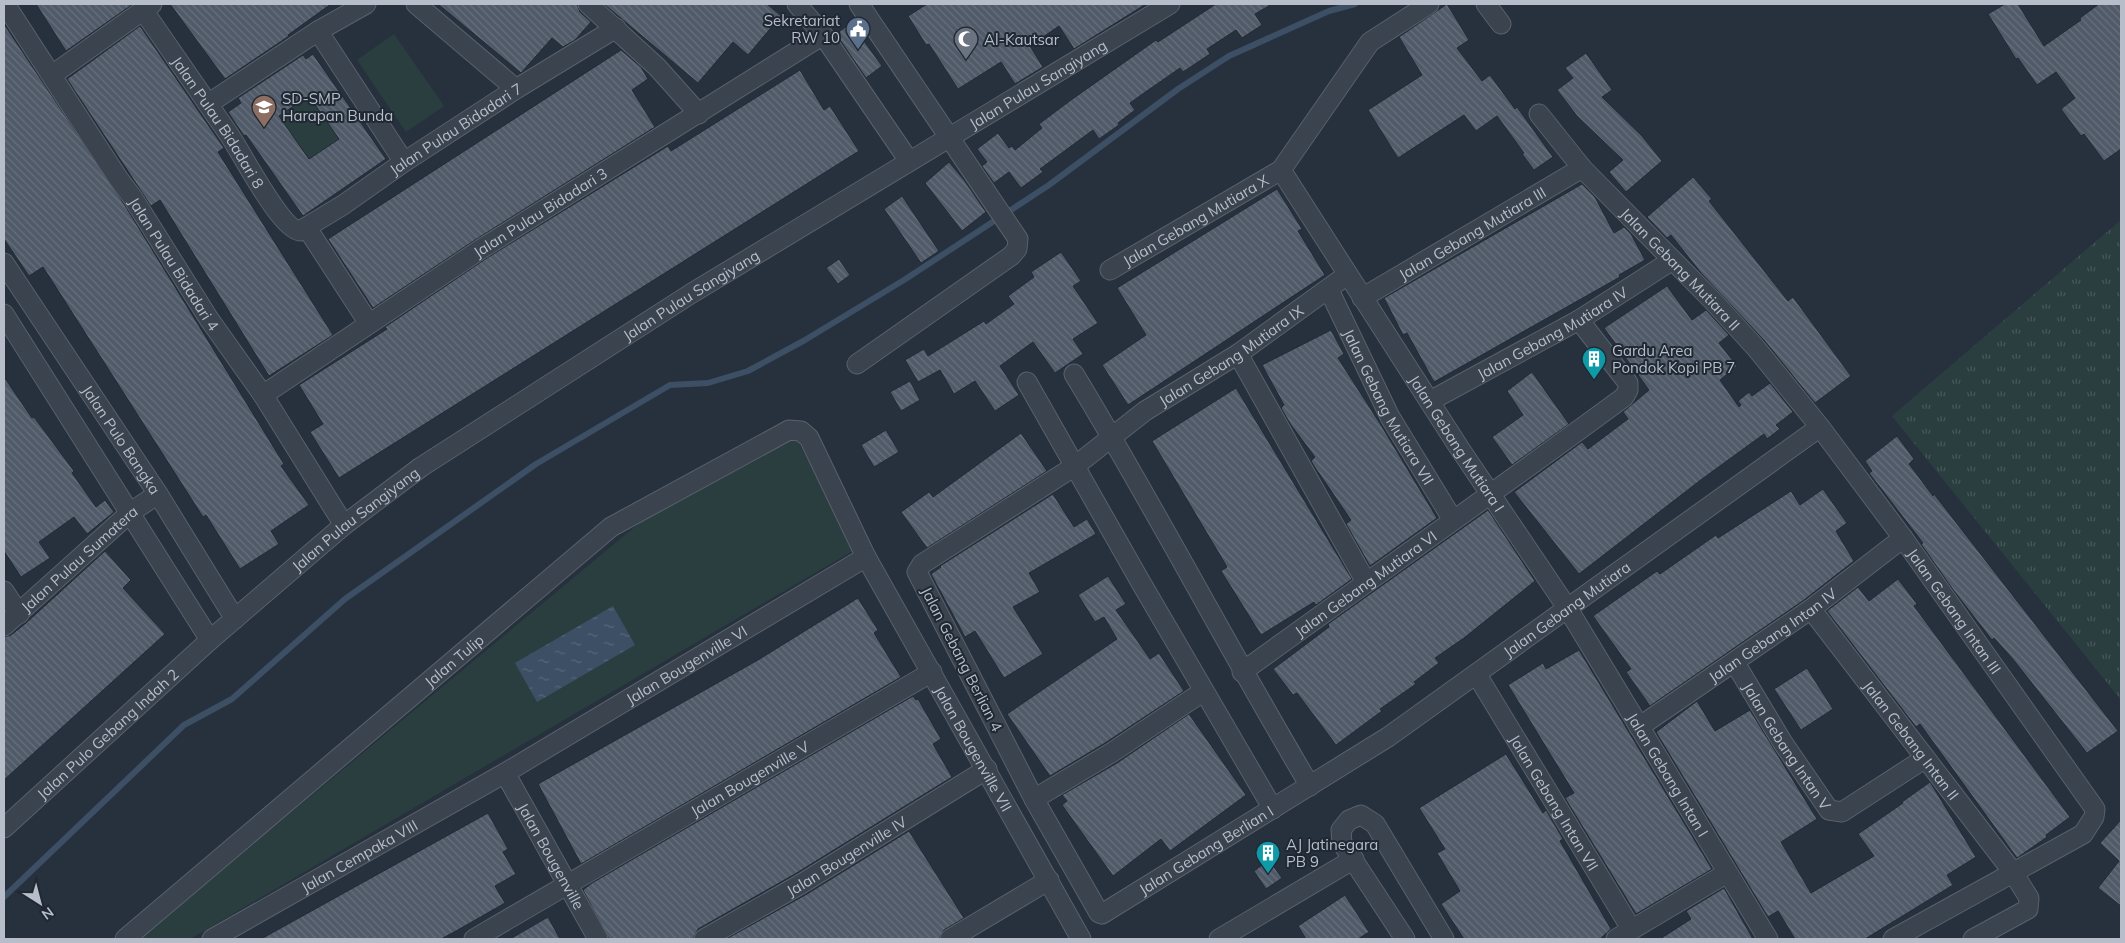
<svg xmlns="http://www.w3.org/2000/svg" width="2125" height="943" font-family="Mulish,sans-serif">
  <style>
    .grass { fill: url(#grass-tufts) }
    .park { fill: #2a3e40 }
    .water { fill: url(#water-ripples) }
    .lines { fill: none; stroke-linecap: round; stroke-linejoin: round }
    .stream { stroke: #3d4f65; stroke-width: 6 }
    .building { fill: url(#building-back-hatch); stroke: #212a35; fill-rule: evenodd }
    .street-casing { stroke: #58616c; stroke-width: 21 }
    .street { stroke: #3a434e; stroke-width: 19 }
    .labels { text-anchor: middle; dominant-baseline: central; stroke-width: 4; stroke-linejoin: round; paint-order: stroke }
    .poi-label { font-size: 15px; fill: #b7bec9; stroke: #1f2833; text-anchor: start }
    .street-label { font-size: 15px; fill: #b7bec9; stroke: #1f2833 }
  </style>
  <defs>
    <pattern id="grass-tufts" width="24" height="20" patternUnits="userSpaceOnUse" patternTransform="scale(1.25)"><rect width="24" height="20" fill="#2a3e40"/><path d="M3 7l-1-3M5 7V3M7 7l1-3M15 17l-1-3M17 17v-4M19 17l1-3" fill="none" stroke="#47585a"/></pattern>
    <pattern id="water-ripples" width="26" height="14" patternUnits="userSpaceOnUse" patternTransform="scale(1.25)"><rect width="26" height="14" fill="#3d4f65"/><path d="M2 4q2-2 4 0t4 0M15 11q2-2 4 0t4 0" fill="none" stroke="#57677a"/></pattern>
    <pattern id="building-back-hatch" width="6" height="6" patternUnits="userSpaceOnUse" patternTransform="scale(1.25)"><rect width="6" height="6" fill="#505a68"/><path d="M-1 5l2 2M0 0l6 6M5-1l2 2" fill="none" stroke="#67707c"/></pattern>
  </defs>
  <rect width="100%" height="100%" fill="#27313e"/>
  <path class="grass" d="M2121,220V700L1892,416Z"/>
  <path class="park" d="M394,34L444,106L406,132L357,60Z
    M309,96L339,139L309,159L279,116Z
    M790,427L856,549L190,939H139L660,506Z"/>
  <path class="water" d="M613,606L635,645L537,702L515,663Z"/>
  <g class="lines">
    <path class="stream" d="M4,897L184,725L232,699L345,599L536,464L670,385L708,383L748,371L805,340L904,280L1049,185L1178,89L1229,56L1329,11L1355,4"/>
  </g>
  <path class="building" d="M36,4H133L66,51Z
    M170,4H331L288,35L289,36L225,79Z
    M438,4H577L580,12L591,22L575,40L563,47L552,38L521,73Z
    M604,4H767L781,16L748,55L733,42L698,83Z
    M927,4H1146L1074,49L1059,26L1030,46L1043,67L1015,84L1001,62L958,89L929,44L926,45L908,16Z
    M1216,4H1272L1255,14L1262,25L1242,38L1236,30L1207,49L1210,54L1183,72L1180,68L1144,93L1130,103L1135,110L1118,123L1119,125L1099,139L1093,130L1040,169L1043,172L1021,188L1009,172L994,183L982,166L987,162L977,149L998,133L1009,148L1012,146L1015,150L1042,128L1039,124L1071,100L1156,40L1158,42Z
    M1447,4L1469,40L1457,48L1482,81L1490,75L1515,109L1517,107L1553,157L1534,170L1522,154L1524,153L1497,116L1476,131L1464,115L1398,158L1368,110L1422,75L1399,37Z
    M2005,4H2018L2044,46L2081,20L2080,18L2099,4H2121V149L2104,161L2084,134L2081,136L2061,109L2075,98L2056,72L2037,85L2018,58L2016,59L1988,14Z
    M851,23L882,66L866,78L836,34Z
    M4,24L124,204L284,464L281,466L309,505L271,531L279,544L240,569L206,515L203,517L43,267L29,276L4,239Z
    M140,26L224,148L218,152L333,335L269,376L160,200L151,206L67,79Z
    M621,50L641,67L648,79L632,90L655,127L475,240L373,308L328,239Z
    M1586,53L1612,90L1602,97L1642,136L1662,161L1626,192L1609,172L1623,160L1577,116L1557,90L1573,78L1565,68Z
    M313,54L386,159L303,216L246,135L244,136L228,112L241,103L238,98L303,55L306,59ZM309,96L339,139L309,159L279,116Z
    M800,70L824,110L830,106L859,151L339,478L310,432L323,424L299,385L387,329L385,327L487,258L668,146L671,151Z
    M949,162L964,180L986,212L962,231L925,183Z
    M1693,177L1712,199L1709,201L1788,301L1793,297L1851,376L1815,403L1764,340L1701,273L1671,235L1667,238L1647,217Z
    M1582,184L1595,197L1614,233L1624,227L1631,234L1645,260L1619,275L1620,277L1434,382L1407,333L1403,335L1384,298Z
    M1277,189L1302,229L1298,231L1325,275L1128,405L1102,365L1146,335L1117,288Z
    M902,196L939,251L921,263L884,209Z
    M1061,252L1081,281L1073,286L1098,323L1073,339L1083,354L1055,373L1033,342L1000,366L1019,395L995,411L975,381L954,394L940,370L918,382L905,360L924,349L928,356L984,321L986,324L1014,304L1008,296L1034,277L1031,272Z
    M839,259L850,275L838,284L826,268Z
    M1667,286L1692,320L1706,310L1729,335L1719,343L1737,366L1720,380L1739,407L1741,405L1738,401L1749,392L1752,396L1770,383L1793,412L1776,425L1780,429L1767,439L1764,434L1702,479L1579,574L1514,492L1582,442L1588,449L1628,419L1623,412L1649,390L1604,328Z
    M1331,330L1344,354L1338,358L1381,425L1437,518L1370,566L1346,524L1351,520L1314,466L1311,461L1315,457L1291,425L1281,408L1284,405L1262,365Z
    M1532,372L1569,424L1512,465L1492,437L1523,415L1507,391Z
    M4,377L32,418L34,417L74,471L72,473L96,507L105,500L114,512L87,534L74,517L39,542L50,558L21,577L4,551Z
    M910,381L920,400L901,411L890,392Z
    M1236,388L1352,579L1316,605L1314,602L1261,635L1221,571L1227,567L1152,441Z
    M886,430L899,452L874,467L861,445Z
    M1021,433L1047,471L927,548L901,512L929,492L933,497Z
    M1897,436L1914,459L1909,464L1933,496L1934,494L2118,731L2087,753L2012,658L1994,638L1992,640L1954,591L1921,544L1923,543L1869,473L1872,471L1865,461Z
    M1823,489L1847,523L1836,531L1854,561L1804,600L1650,706L1626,672L1631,669L1593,616L1657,571L1660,574L1716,535L1718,538L1791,491L1800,505Z
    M1053,494L1074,527L1087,519L1096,534L1029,573L1040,592L1013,607L1043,654L1004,678L975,631L965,637L931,574L941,567L940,566Z
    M1488,510L1535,581L1464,638L1435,658L1439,663L1414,682L1416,684L1380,709L1382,711L1336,745L1297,693L1293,695L1273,669L1329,627L1328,624Z
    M105,551L131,580L123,588L165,634L4,780V637L11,635L26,623Z
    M1108,576L1126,604L1116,610L1150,659L1159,653L1184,691L1105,743L1050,776L1007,714L1117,639L1104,617L1095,622L1078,595Z
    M1898,579L1917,604L1914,606L2070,817L2046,835L2047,837L2017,858L1920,724L1916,727L1827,611L1858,587L1869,601Z
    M858,598L878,630L874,633L901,677L581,864L538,784L758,660Z
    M1579,650L1712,869L1636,914L1565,798L1574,793L1508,685L1543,663L1546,669Z
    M1807,668L1833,709L1801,730L1774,689Z
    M913,696L916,700L918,699L941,739L933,744L952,777L795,874L698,929L693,939H609L583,890L592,883Z
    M1697,701L1715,731L1750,710L1817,819L1781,842L1811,893L1874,856L1858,834L1903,803L1902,802L1930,782L1976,857L1947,875L1953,885L1865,939H1795L1778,911L1768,917L1656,732Z
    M1189,714L1246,795L1170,851L1161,839L1113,876L1062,805L1067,801L1062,795L1117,763Z
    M1506,754L1543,813L1546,810L1563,839L1560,841L1611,929L1600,939H1464L1441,904L1460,891L1437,853L1445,849L1419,808Z
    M488,813L508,849L503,852L516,874L495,886L505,903L456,931L441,939H261Z
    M2121,820V906L2098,888L2119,861L2100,843Z
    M909,831L964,918L944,930L939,939H726L807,894Z
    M1269,860L1282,878L1266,889L1254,871Z
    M1724,888L1753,939H1660L1691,919L1686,911Z
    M1345,895L1369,932L1358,939H1306L1298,926Z
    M548,917L560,939H510Z"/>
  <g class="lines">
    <defs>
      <g id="street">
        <path id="s1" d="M5,4L118,178L133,198L209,319L263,395L344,525"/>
        <path d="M416,4L516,89"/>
        <path d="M588,4L657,67L699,114"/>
        <path d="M797,4L823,35L909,161"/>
        <path d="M1486,4L1501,24"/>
        <path id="s2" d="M143,10C171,51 200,92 228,133C241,151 280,229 300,231L343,205L404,162L516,89L616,28"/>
        <path d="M318,31L404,162"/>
        <path d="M52,75L152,4"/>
        <path d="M208,104L318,31L366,4"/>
        <path id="s3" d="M1539,114L1582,168L1713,301L1756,348L1820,427L1903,538L2095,809L2094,817L2083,834L1893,939"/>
        <path id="s4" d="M1281,170L1458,446L1568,609L1768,939"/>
        <path d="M307,228L368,322"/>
        <path id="s5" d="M4,263L158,494L235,619"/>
        <path id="s6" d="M1110,270L1281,170L1370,42L1429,4"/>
        <path id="s7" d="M1329,290L1390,417L1453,520"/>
        <path id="s8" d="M1362,298L1582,168"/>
        <path d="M4,314L210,640"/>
        <path d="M1238,354L1366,582"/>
        <path d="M857,364L1011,256L1017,249L1018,239L859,4"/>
        <path d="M1074,374C1156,509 1229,650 1310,786"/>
        <path d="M1027,382L1140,581L1273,809"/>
        <path id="s9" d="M263,395L481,249L823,35"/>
        <path id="s10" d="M1430,401L1579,320L1671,261"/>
        <path d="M4,591L19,614"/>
        <path id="s11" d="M1811,609L2012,871L2029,898L2028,909L1973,939"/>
        <path id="s12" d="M4,626L131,512L158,494"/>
        <path id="s13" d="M1735,663L1783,743L1829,810L1842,812L1924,759"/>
        <path id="s14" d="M1242,672C1369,580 1498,490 1624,397L1628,390V383L1579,320"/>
        <path id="s15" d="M1477,675L1632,930"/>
        <path id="s16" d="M1204,691L1111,753L1034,799L1099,913L1102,914L1388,737L1820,427"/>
        <path id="s17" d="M1639,727L1811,609L1903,538"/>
        <path id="s18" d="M505,773L598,939"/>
        <path id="s19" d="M1034,799L917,572L922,564L1075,466L1145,411L1238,354L1347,275"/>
        <path id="s20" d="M4,828L210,640L344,525L421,467L692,293L1170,4"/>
        <path id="s21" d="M125,939L611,527L789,430L801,431L809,438L866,557L1081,939"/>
        <path id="s22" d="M212,939L505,773L866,557"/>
        <path id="s23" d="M474,939L932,672"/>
        <path id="s24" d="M704,939L801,884L987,769"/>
        <path d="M950,939L1049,880"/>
        <path d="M1219,939L1354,859"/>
        <path d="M1405,939L1342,843L1341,830L1349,820L1361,815L1375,824L1444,939"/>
        <path d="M1616,939L1727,873"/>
      </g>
    </defs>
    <use href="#street" class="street-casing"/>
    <use href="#street" class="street"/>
  </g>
  <defs>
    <symbol id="civic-pin" viewBox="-11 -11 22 30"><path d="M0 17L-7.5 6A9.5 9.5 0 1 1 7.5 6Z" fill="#5c6f8a" stroke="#1f2833"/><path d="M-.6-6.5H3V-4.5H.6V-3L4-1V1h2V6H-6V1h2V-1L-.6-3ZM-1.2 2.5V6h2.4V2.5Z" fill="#fff"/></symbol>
    <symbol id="mosque-pin" viewBox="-11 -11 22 30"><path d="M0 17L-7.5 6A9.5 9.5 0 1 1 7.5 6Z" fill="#6b7280" stroke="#1f2833"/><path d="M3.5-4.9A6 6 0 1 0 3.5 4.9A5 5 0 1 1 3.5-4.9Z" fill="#fff"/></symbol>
    <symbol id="school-pin" viewBox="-11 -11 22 30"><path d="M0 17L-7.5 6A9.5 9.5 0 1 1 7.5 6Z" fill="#8d6e63" stroke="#1f2833"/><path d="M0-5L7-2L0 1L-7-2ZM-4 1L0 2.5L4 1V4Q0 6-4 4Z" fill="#fff"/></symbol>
    <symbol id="building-pin" viewBox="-11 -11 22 30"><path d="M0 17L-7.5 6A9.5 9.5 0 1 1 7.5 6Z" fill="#0f9aa8" stroke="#1f2833"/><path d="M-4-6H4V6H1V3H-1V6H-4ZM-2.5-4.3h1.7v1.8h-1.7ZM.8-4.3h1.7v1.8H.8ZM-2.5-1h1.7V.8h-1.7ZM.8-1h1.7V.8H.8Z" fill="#fff"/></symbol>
  </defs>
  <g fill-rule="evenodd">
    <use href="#civic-pin" x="844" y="15" width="28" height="38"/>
    <use href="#mosque-pin" x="952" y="25" width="28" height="38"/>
    <use href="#school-pin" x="250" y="93" width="28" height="38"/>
    <use href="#building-pin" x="1580" y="345" width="28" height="38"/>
    <use href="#building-pin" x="1254" y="839" width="28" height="38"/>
  </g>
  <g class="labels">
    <g class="poi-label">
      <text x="840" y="20" text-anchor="end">Sekretariat<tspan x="840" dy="17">RW 10</tspan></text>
      <text x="984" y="39">Al-Kautsar</text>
      <text x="282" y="98">SD-SMP<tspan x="282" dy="17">Harapan Bunda</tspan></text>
      <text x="1612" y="350">Gardu Area<tspan x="1612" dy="17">Pondok Kopi PB 7</tspan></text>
      <text x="1286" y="844">AJ Jatinegara<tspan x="1286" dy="17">PB 9</tspan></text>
    </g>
    <g class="street-label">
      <text stroke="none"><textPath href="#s20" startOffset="1278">Jalan Pulau Sangiyang</textPath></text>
      <text stroke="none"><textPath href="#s2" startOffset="135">Jalan Pulau Bidadari 8</textPath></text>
      <text stroke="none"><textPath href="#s2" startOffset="459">Jalan Pulau Bidadari 7</textPath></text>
      <text stroke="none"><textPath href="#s9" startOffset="332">Jalan Pulau Bidadari 3</textPath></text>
      <text stroke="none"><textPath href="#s6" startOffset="99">Jalan Gebang Mutiara X</textPath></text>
      <text stroke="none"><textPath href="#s8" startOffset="128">Jalan Gebang Mutiara III</textPath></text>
      <text stroke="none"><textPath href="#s1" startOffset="310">Jalan Pulau Bidadari 4</textPath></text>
      <text stroke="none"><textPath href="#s3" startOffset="210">Jalan Gebang Mutiara II</textPath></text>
      <text stroke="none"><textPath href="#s20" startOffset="872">Jalan Pulau Sangiyang</textPath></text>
      <text stroke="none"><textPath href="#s10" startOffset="140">Jalan Gebang Mutiara IV</textPath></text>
      <text stroke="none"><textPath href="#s19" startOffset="638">Jalan Gebang Mutiara IX</textPath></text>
      <text stroke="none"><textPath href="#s7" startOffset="131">Jalan Gebang Mutiara VII</textPath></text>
      <text stroke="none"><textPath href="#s5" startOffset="212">Jalan Pulo Bangka</textPath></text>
      <text stroke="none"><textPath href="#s4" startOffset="325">Jalan Gebang Mutiara I</textPath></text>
      <text stroke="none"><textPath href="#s20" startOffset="468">Jalan Pulau Sangiyang</textPath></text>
      <text stroke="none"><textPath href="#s12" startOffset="101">Jalan Pulau Sumatera</textPath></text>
      <text stroke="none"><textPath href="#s14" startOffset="152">Jalan Gebang Mutiara VI</textPath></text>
      <text stroke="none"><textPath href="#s16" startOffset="892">Jalan Gebang Mutiara</textPath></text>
      <text stroke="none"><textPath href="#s3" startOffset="649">Jalan Gebang Intan III</textPath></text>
      <text stroke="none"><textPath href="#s17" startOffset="162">Jalan Gebang Intan IV</textPath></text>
      <text transform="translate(962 659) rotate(63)">Jalan Gebang Berlian 4</text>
      <text stroke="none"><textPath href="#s21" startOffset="431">Jalan Tulip</textPath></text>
      <text stroke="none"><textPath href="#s22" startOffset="548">Jalan Bougenville VI</textPath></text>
      <text stroke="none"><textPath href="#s20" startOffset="140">Jalan Pulo Gebang Indah 2</textPath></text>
      <text stroke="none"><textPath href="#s11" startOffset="165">Jalan Gebang Intan II</textPath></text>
      <text stroke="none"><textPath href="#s13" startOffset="98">Jalan Gebang Intan V</textPath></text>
      <text stroke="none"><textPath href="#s21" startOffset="1214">Jalan Bougenville VII</textPath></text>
      <text stroke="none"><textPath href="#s4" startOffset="718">Jalan Gebang Intan I</textPath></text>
      <text stroke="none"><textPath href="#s23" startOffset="319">Jalan Bougenville V</textPath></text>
      <text stroke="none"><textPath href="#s15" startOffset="149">Jalan Gebang Intan VII</textPath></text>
      <text stroke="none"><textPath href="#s16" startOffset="458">Jalan Gebang Berlian I</textPath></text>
      <text stroke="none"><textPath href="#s22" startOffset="169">Jalan Cempaka VIII</textPath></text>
      <text stroke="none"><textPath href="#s18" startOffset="95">Jalan Bougenville</textPath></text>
      <text stroke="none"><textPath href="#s24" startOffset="165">Jalan Bougenville IV</textPath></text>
    </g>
  </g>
  <rect width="2125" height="943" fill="none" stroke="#b7bec9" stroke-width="10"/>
  <g transform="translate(40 903) rotate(144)" stroke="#1f2833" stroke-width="4" paint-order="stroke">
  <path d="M0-4L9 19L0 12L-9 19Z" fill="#b7bec9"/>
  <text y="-8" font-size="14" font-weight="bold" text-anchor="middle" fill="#b7bec9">N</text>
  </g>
</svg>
